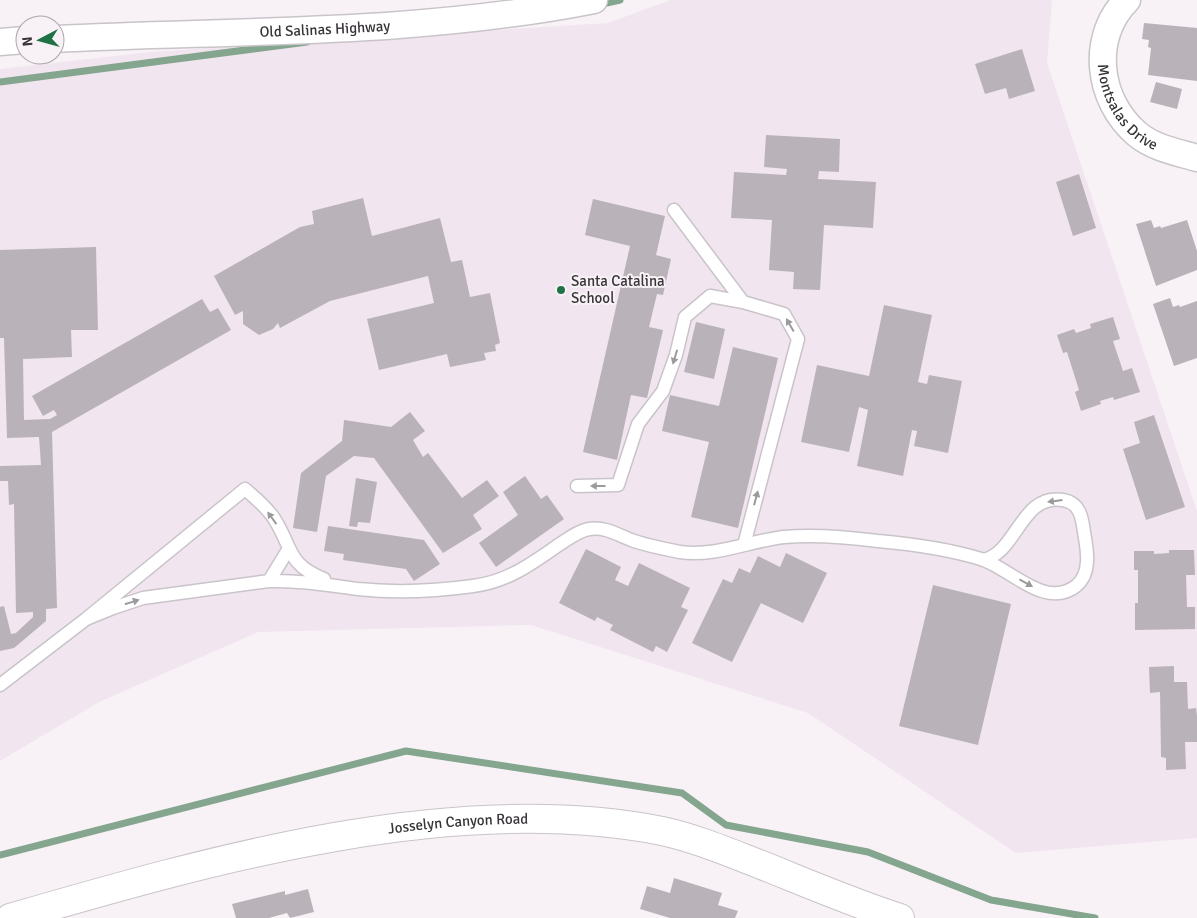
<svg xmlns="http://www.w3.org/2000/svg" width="1197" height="918" font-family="Signika,sans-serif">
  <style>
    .built { fill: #f1e5f0 }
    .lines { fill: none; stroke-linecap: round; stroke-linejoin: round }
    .stream { stroke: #84a58e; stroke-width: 7 }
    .building { fill: #b9b3b9 }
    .lane-casing { stroke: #c9c4c9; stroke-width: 15 }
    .street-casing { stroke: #c9c4c9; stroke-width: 29 }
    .secondary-casing { stroke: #c9c4c9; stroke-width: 30 }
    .lane { stroke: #fff; stroke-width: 12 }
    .street { stroke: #fff; stroke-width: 26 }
    .secondary { stroke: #fff; stroke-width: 28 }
    .oneway { fill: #9c9a9c }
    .poi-dot { fill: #1e7244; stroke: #f8f2f7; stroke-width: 2 }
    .labels { text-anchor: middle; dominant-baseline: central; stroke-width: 4; stroke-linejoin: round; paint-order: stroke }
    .street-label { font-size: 15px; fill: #383538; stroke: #f8f2f7 }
    .poi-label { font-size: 15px; fill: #383538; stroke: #f8f2f7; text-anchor: start }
  </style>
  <rect width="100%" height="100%" fill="#f8f2f7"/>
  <path class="built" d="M670,0H1052L1047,63L1197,511V838L1016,853L808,713L531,625L258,632L99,702L0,761V69L150,52L608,23Z"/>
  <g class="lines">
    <path class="stream" d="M598,5L620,0
      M0,82L307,42
      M0,855L406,751L682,793L726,825L868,852L991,900L1095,918"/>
  </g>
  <path class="building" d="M1144,23L1197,28V81L1148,75L1151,48L1148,47L1149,40L1142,39Z
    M1022,49L1035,91L1009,99L1006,88L985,94L975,64Z
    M1156,82L1182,89L1177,109L1150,102Z
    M766,135L840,139L839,172L819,171L818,179L876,182L873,228L824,225L820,290L793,289L794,272L769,270L772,220L731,218L734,172L786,175L787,169L764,167Z
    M1079,174L1096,228L1073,236L1056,182Z
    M363,198L372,236L440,218L451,262L462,260L470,297L490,293L500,343L495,345L496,351L484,353L486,360L450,367L447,354L379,370L367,319L434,303L428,276L330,301L280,328L278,323L273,329L259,335L243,324V311L235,315L214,276L300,227L314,224L312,211Z
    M593,199L665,216L656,255L671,259L663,295L657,294L649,327L663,330L647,398L631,395L617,460L583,452L630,246L585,235Z
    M1151,220L1154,228L1160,226L1161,228L1187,220L1197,251V270L1156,286L1136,224Z
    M96,247L98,330H71L72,357L23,359L24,420L50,419L57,415L54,410L43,416L32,396L202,299L210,312L218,308L231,330L52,432L57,608L46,609V621L14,648L0,651V607L4,606L11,634L16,633L33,617V612L16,613L14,504L9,505L8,481H0V466L41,465L39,437L7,438L4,338H0V250Z
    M1170,298L1173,307L1179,305L1180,307L1197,301V358L1174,366L1153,304Z
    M884,305L932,315L918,382L927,384L929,375L962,381L948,453L914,446L917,431L912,430L903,476L857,466L868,410L859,407L849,452L801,442L817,365L869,376Z
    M1113,317L1120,339L1113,341L1123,371L1132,368L1140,392L1114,400L1113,397L1100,401L1101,404L1081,411L1075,392L1079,390L1067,352L1063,353L1057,335L1074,329L1076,333L1091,328L1090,324Z
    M696,322L725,329L714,379L684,372Z
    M733,347L778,358L738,528L691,517L709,442L662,431L670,395L719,406Z
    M410,412L425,431L413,440L423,457L428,453L462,498L487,480L499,496L473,515L482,529L443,553L374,458L354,456L326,476L317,532L293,528L301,473L342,441L344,420L391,427Z
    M1154,415L1185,507L1146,520L1123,449L1140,443L1134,422Z
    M525,476L541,499L547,495L564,519L496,567L479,543L518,515L503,492Z
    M356,478L377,482L370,523L358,522L357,527L349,526Z
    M328,526L424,540L440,564L414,581L406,569L343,560L344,554L324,551Z
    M586,549L621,567L615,580L628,586L639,563L690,588L681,607L688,610L667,652L656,646L653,652L610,630L613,625L597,617L595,621L559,603Z
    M1169,550H1194L1195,575H1186L1187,607H1195V629L1135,630V603H1138V570H1134V551H1154V554L1169,553Z
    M786,553L827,573L803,623L761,603L732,662L692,643L723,579L732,583L739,568L750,573L758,556L780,567Z
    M933,585L1011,604L978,745L899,726Z
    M1174,666V682H1187L1188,709L1196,708L1197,716V742H1185L1186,769L1166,770V758L1161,757L1160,692L1150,693L1149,667Z
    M674,878L722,893L718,905L738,911L735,918H670L640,909L647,886L670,893Z
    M308,889L314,912L290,918L287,913L269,918H236L232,904L285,891V895Z"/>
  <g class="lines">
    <defs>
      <path id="lane" d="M674,210L743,302
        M577,486L618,485L638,424L663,391L676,355L685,317L710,296L743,302L784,314L798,339L744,545
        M269,581L288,550
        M86,619L113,608L143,598L269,581C299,580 328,585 358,589C395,593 436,591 473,586C506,582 530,565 557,546C567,540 577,531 589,529C605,526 620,536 634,541C649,546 665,549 680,552C716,557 749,541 784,537C815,534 847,537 878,541C912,544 948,549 981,559C1010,568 1045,610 1076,586C1092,573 1087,549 1084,532C1082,517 1080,503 1063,500C1021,493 1017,553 983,560
        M0,685L86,619L245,489C255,498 268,508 275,520C293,549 287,564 324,579"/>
      <g id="street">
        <path id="s1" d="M1127,0C1090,37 1097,100 1137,134C1154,148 1176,152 1197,158"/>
        <path id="s2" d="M55,39C235,30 417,35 594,0"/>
        <path d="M0,42L25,40"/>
      </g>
      <g id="secondary">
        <path id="s3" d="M10,918C210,860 454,790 662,831C694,838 723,850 754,862C802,881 850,902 900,918"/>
      </g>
    </defs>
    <use href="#lane" class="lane-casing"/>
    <use href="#street" class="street-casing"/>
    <use href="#secondary" class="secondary-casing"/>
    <use href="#lane" class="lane"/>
    <use href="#street" class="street"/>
    <use href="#secondary" class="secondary"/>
  </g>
  <defs><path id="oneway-solid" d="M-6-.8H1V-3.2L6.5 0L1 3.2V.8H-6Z" transform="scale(1.25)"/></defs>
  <g class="oneway">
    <use href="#oneway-solid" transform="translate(790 325) rotate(-120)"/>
    <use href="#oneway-solid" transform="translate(675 357) rotate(107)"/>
    <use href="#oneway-solid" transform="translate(598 486) rotate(180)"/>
    <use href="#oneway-solid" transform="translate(756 498) rotate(-75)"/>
    <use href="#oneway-solid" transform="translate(1055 501) rotate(173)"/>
    <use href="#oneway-solid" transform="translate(272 518) rotate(-126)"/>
    <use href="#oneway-solid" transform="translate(1026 583) rotate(29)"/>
    <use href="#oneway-solid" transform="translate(132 602) rotate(-17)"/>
  </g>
  <circle class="poi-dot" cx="561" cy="290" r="5"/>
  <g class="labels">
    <g class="street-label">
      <text stroke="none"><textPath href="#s2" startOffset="270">Old Salinas Highway</textPath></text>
      <text stroke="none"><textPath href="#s1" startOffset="122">Montsalas Drive</textPath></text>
      <text stroke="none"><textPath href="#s3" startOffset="459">Josselyn Canyon Road</textPath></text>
    </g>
    <g class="poi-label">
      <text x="571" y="281">Santa Catalina<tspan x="571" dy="17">School</tspan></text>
    </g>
  </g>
  <g transform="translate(40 40) rotate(264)"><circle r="24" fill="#f8f2f7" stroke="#aba6ab"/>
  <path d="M0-4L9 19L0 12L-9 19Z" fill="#1e7244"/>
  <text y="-8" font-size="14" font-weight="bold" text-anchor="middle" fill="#383538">N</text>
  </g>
</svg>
